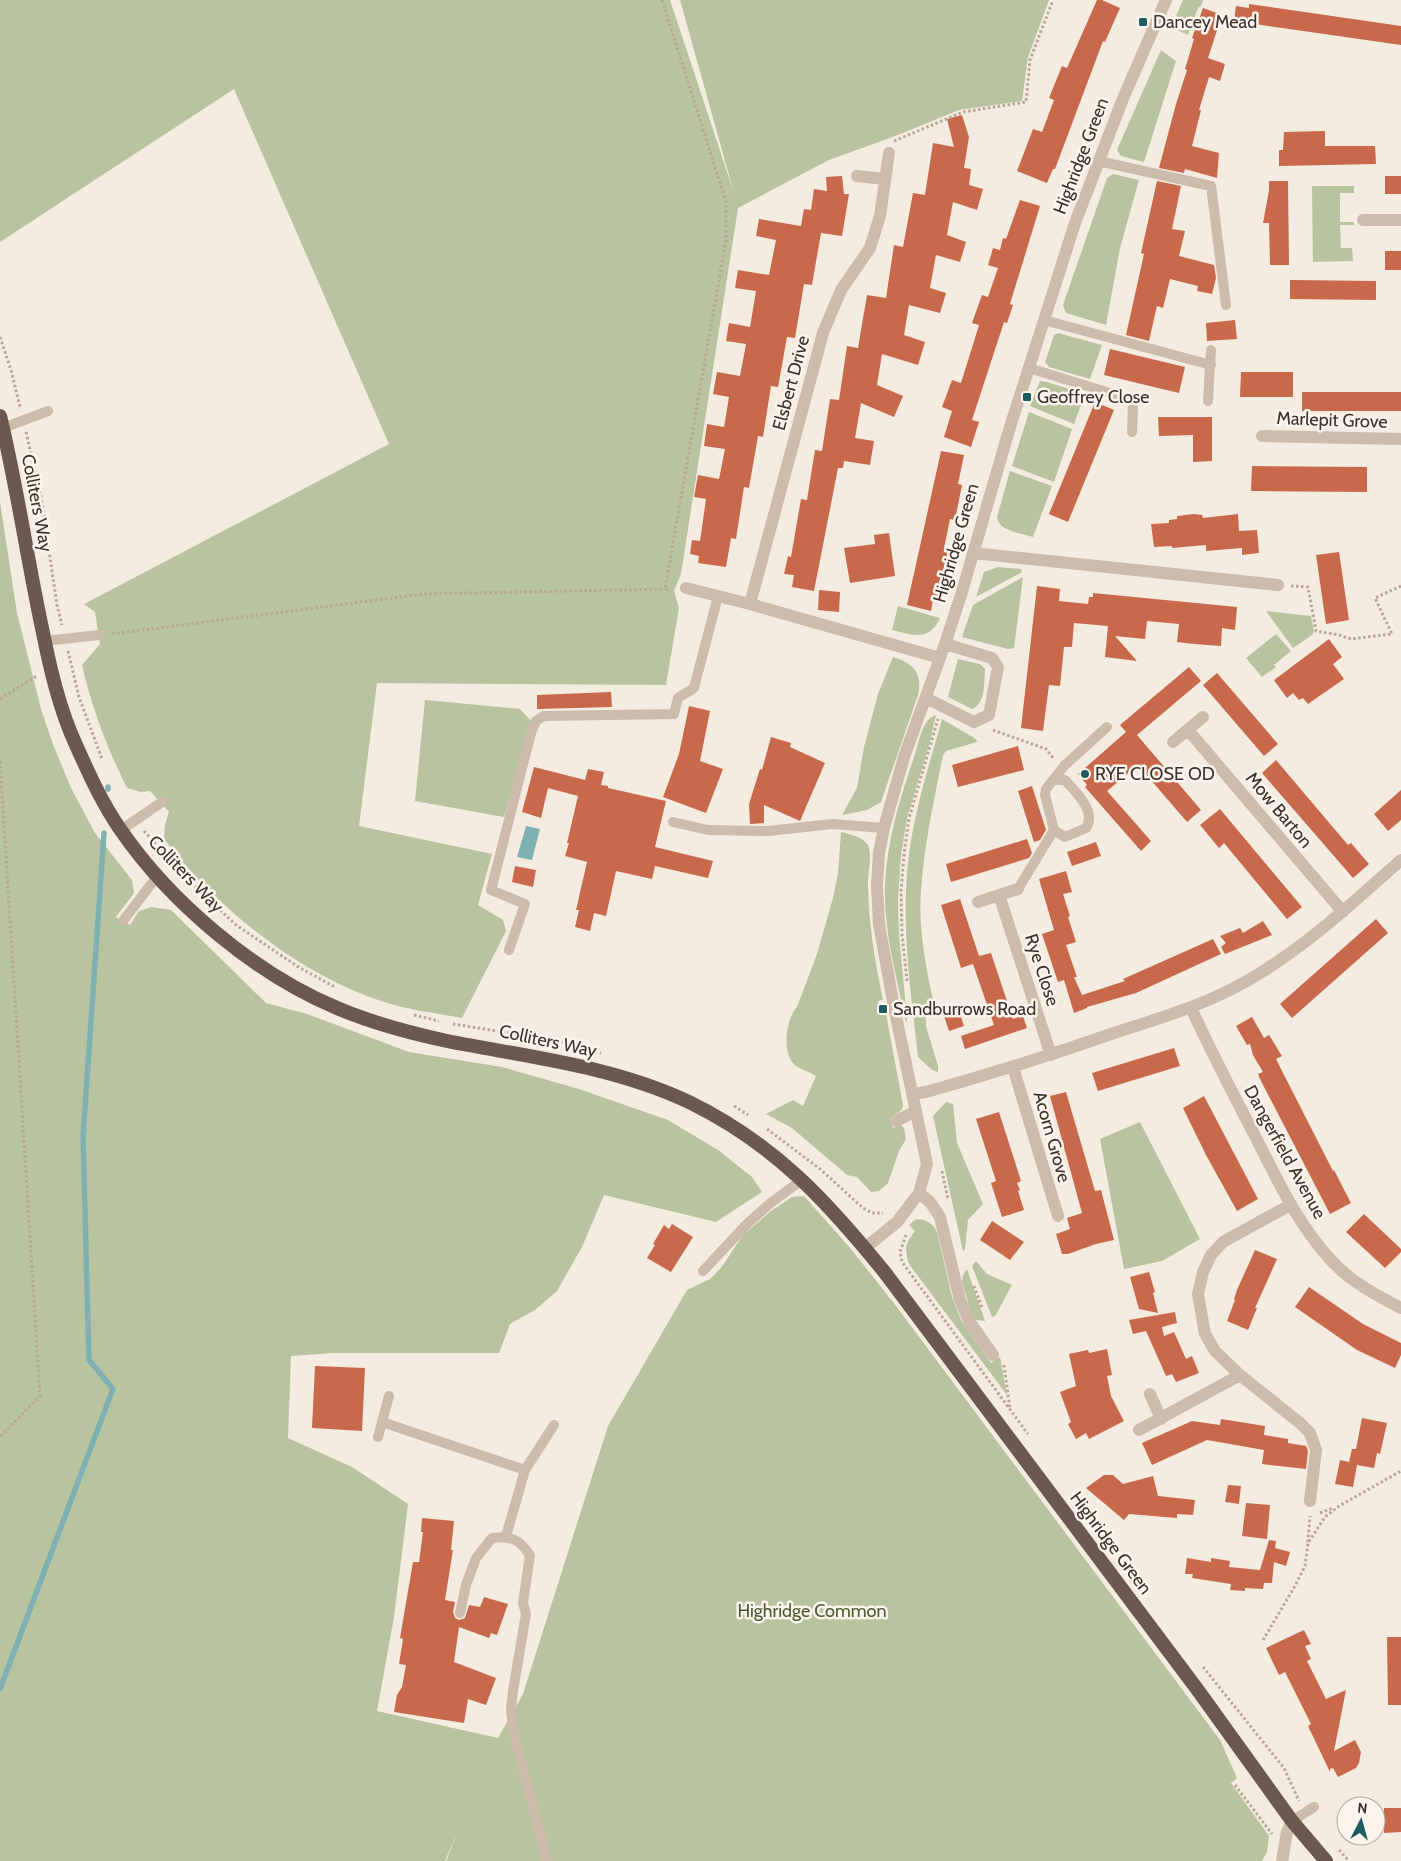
<svg xmlns="http://www.w3.org/2000/svg" width="1401" height="1861" font-family="Cabin,sans-serif">
  <style>
    .green { fill: #b8c4a0 }
    .water { fill: #7fb0b2 }
    .lines { fill: none; stroke-linecap: round; stroke-linejoin: round }
    .stream { stroke: #7fb0b2; stroke-width: 5.5 }
    .building { fill: #c8694b }
    .path { stroke: #b9a596; stroke-width: 3; stroke-dasharray: 2.5 2.5; stroke-linecap: butt }
    .service { stroke: #cdbbac; stroke-width: 10 }
    .minor { stroke: #cdbbac; stroke-width: 12 }
    .trunk { stroke: #6c584f; stroke-width: 14 }
    .poi-dot { fill: #1f5a5e; stroke: #fbf5ee; stroke-width: 2 }
    .labels { text-anchor: middle; dominant-baseline: central; stroke-width: 5; stroke-linejoin: round; paint-order: stroke }
    .poi-label { font-size: 18px; fill: #3b302b; stroke: #fbf5ee; text-anchor: start }
    .street-label { font-size: 18px; fill: #3b302b; stroke: #fbf5ee }
    .park-label { font-size: 18px; fill: #4a5a2e; stroke: #fbf5ee }
  </style>
  <rect width="100%" height="100%" fill="#f4ebe1"/>
  <path class="green" d="M0,0H670L734,193L680,0H1049L1028,57L1022,101L959,110L898,135L829,160L738,208L681,574L674,591L679,608L666,685L377,683L359,826L492,854L478,905L503,920L506,931L462,1018C436,1013 409,1010 384,1002C299,975 218,909 164,839L165,825L169,812L150,791L141,792L127,788C107,748 92,708 82,665L100,644L95,612L84,604L389,444L234,89L0,242Z
    M1183,0H1203L1201,6L1198,8L1188,35L1171,27Z
    M1161,50L1176,61L1144,162L1121,156L1117,150Z
    M1113,174L1139,180L1120,248L1106,325L1066,313L1063,305L1107,178Z
    M1312,186H1354V193H1340V222H1354V225H1340L1341,248H1352L1353,261L1313,262Z
    M1058,333L1102,345L1090,379L1049,367L1045,362L1054,335Z
    M1040,381L1047,382L1085,394L1074,424L1030,406Z
    M1029,412L1072,429L1054,482L1012,466Z
    M1010,471L1052,486L1033,537C1021,533 998,531 997,517Z
    M0,502L17,613L41,709L54,747L71,788L95,833L132,880L134,893L116,917L130,925L139,911L152,907L171,910L266,1003L307,1014L409,1052L502,1067L579,1089L668,1120L718,1150L752,1177L762,1192L716,1222L604,1195L582,1247L557,1291L535,1310L510,1324L499,1353H333L291,1356L288,1438L352,1467L408,1504L394,1617L377,1711L498,1738L523,1694L608,1426L687,1290L710,1279L721,1268L743,1235L771,1211L792,1197L804,1196L851,1249L896,1306L1220,1740L1237,1778L1231,1783L1269,1836L1267,1852L1262,1861H446L458,1831L445,1861H0Z
    M998,567L1021,569L1022,572L976,597L984,572Z
    M1023,577L1014,648L1008,649L962,637L973,605Z
    M898,606L940,618C929,642 913,635 892,630Z
    M1266,611L1311,616L1314,632L1312,635L1293,648Z
    M1276,634L1291,651L1274,665L1276,667L1262,677L1246,658Z
    M893,657C913,663 923,673 918,695L881,802L867,810L842,815L857,788L864,747L878,694Z
    M958,659L980,664L985,669C984,683 986,703 972,709L948,697Z
    M425,700L520,709L531,721L504,817L415,801Z
    M936,715L930,742L907,818L901,855L898,900L899,934L907,1019L906,1023C897,978 883,930 885,884C887,839 901,795 915,754C919,742 922,719 936,715Z
    M942,719L976,739L977,742L946,751L943,755C934,800 924,846 921,891C918,932 927,973 936,1013L926,1016V1026L938,1066V1072L932,1070L918,1057C911,994 901,926 908,863C913,814 929,766 942,719Z
    M841,832C850,834 863,837 868,845C873,854 867,876 868,887C869,926 875,962 883,1000L878,1001L881,1015L886,1014L903,1105L902,1110L890,1118L893,1128L901,1125L904,1128L906,1139L899,1151L888,1183L879,1191L871,1192L857,1177L847,1175L792,1128L766,1114L793,1100L803,1106L816,1076C810,1072 801,1070 795,1065C781,1054 786,1018 797,1007L817,954L833,898L838,873Z
    M946,1102L953,1104L957,1143L983,1204L968,1220L965,1249L963,1251L933,1116Z
    M1140,1122L1200,1239L1162,1261L1124,1269L1100,1139Z
    M916,1219C927,1220 932,1222 937,1232L952,1297L961,1320L991,1363L1000,1357L1007,1395L909,1264C904,1248 905,1244 915,1231L909,1225Z
    M976,1261L987,1274L1012,1285L995,1316L992,1317L972,1266Z
    M967,1269L985,1321L975,1320L970,1309L962,1282L963,1275Z"/>
  <path class="water" d="M526,826L540,829L532,860L517,857Z"/>
  <g class="lines">
    <path class="stream" d="M108,789V787
      M0,1689L113,1389L89,1360L83,1137L104,833"/>
  </g>
  <path class="building" d="M1097,0H1102L1120,8L1105,42L1103,41L1055,169H1053L1047,183L1017,171L1033,129L1042,132L1054,100L1049,98L1062,66L1067,68Z
    M1249,4L1401,26V45L1234,21L1236,6L1249,8Z
    M1203,8L1222,15L1208,58L1225,64L1220,81L1209,77L1199,110H1201L1192,146L1219,153L1217,178L1185,169L1184,173L1159,168L1176,104L1187,70L1185,69L1194,39L1192,38Z
    M962,115L969,137L964,168L971,169L969,185L983,189L977,210L953,202L947,235L966,242L960,262L936,255L930,288L946,293L940,313L909,305L904,335L925,342L918,365L882,354L877,385L903,396L894,417L861,403L855,438L874,441L870,465L844,461L843,468H838L814,591L792,587L794,575L784,574L788,556L791,557L801,499L807,500L815,450L822,451L830,399L839,400L847,346L858,348L867,295L886,298L894,245L903,247L913,193L925,195L933,143L954,147L947,119Z
    M1325,131V146H1375L1376,164L1279,166V150H1283L1284,132Z
    M842,176L844,194H849L842,236L821,233L812,285L804,284L795,338L787,337L778,387L771,386L763,437L758,436L749,488L744,487L736,539L731,538L726,567L698,563L699,556L690,554L692,540L700,541L706,499L694,497L698,475L719,479L725,449L704,446L707,424L724,427L729,397L713,394L717,372L740,376L746,344L726,341L729,323L750,327L756,291L735,288L738,270L769,275L776,240L756,236L759,219L801,226L804,209L811,210L814,189L827,191L826,177Z
    M1385,176H1401V194H1385Z
    M1157,181L1181,186L1172,229L1185,231L1179,256L1214,265L1216,278L1212,294L1197,291L1198,286L1170,279L1163,308L1157,306L1149,341L1126,335L1144,254L1141,253Z
    M1269,181H1288L1289,265H1270L1269,223H1263L1269,190Z
    M1020,200L1040,206L1010,304L1013,305L1007,323L1004,322L972,420L979,422L971,447L944,437L952,411L942,407L952,380L961,383L979,325L972,323L982,295L988,297L998,268L988,265L993,248L1000,250L1003,238L1006,239Z
    M1385,251H1401V270H1385Z
    M1290,280L1376,281V300L1290,299Z
    M1235,320L1237,339L1207,341L1206,323Z
    M1110,349L1185,367L1179,393L1104,375Z
    M1241,372H1293V397H1240Z
    M1302,392H1401V411H1302Z
    M1095,402L1114,410L1068,522L1049,514Z
    M1158,417H1212V461L1193,462V435L1159,436Z
    M941,451L964,455L958,484L962,485L955,520L950,519L944,548L948,549L938,600L933,599L931,611L907,605Z
    M1252,466L1367,467V492L1251,491Z
    M1194,514L1202,515L1203,518L1238,514L1239,531L1257,530L1259,553L1242,555V548L1206,551V545L1172,548V546L1154,547L1151,524L1169,523V520L1177,519V516Z
    M889,533L895,576L850,583L844,548L875,544L874,535Z
    M1339,552L1349,620L1326,624L1316,555Z
    M1037,586L1060,589L1059,601L1088,604L1089,597H1093V593L1237,607L1235,630L1222,628L1221,646L1194,644L1177,642L1179,624L1147,621L1145,639L1115,636L1137,661L1105,657L1108,626L1074,623L1072,647H1064L1060,686L1049,685L1043,731L1021,728Z
    M819,590L840,592L839,612L818,610Z
    M1329,639L1342,657L1333,664L1344,679L1308,704L1303,698L1299,700L1293,693L1287,698L1274,680Z
    M1189,667L1201,681L1137,735L1201,810L1187,822L1138,765L1107,791L1151,841L1141,851L1085,787L1087,785L1078,774L1126,732L1120,725Z
    M1217,673L1278,744L1264,756L1203,685Z
    M611,692L612,707L537,709V695Z
    M689,706L710,711L700,761L723,769L706,813L663,797L679,754Z
    M771,737L791,743L790,747L825,763L800,821L764,805V823L750,824L749,804L760,769L762,770Z
    M1018,746L1024,770L958,787L952,765Z
    M1276,760L1348,845L1351,843L1369,864L1353,878L1262,773Z
    M534,767L585,780L588,769L604,772L601,785L608,786V788L666,801L655,847L713,861L708,878L655,866L652,879L616,871L606,916L594,913L590,931L575,927L579,910H576L587,862L565,856L569,843H567L578,796L548,788L541,818L522,812Z
    M1032,786L1046,830L1040,840L1034,842L1018,791Z
    M1401,790V820L1388,831L1374,814Z
    M1220,809L1302,907L1287,919L1224,843L1219,848L1200,825Z
    M1027,839L1032,853L1029,858L951,882L946,864Z
    M1096,842L1101,856L1072,866L1067,852Z
    M515,866L536,870L533,887L512,882Z
    M1066,871L1072,892L1063,894L1070,916L1068,917L1076,942L1066,945L1077,977H1074L1082,995L1125,981L1123,979L1213,939L1221,954L1136,993L1087,1007V1008L1074,1013L1064,980L1058,982L1042,934L1054,930L1039,879Z
    M960,899L979,956L991,953L1013,1019L1023,1016L1027,1028L965,1049L961,1036L994,1025L973,964L961,968L941,905Z
    M1376,919L1388,933L1292,1018L1280,1004Z
    M1263,921L1272,935L1225,954L1221,947L1226,943L1220,936L1240,928L1243,933Z
    M959,1011L964,1026L949,1031L944,1016Z
    M1252,1017L1264,1038L1269,1035L1282,1056L1276,1059L1282,1071L1333,1171L1334,1170L1351,1203L1330,1214L1261,1081L1258,1074L1263,1072L1253,1055L1250,1044L1247,1045L1236,1026Z
    M1174,1048L1180,1066L1098,1091L1092,1073Z
    M1066,1092L1095,1191L1101,1190L1114,1240L1096,1244L1068,1254H1062L1056,1234L1070,1229L1067,1218L1082,1213L1050,1096Z
    M1204,1096L1258,1199L1237,1211L1206,1155L1183,1108Z
    M999,1112L1021,1181L1017,1183L1020,1190L1018,1191L1024,1210L1002,1217L991,1183L996,1181L976,1119Z
    M1364,1214L1401,1249V1252L1385,1268L1346,1232Z
    M992,1221L1024,1242L1010,1260L980,1240Z
    M672,1224L693,1237L671,1272L647,1258L655,1245L653,1244L664,1225L669,1229Z
    M1255,1250L1277,1259L1255,1308H1257L1248,1330L1227,1321L1235,1300L1234,1299L1237,1290Z
    M1149,1272L1155,1292L1153,1293L1158,1313L1139,1309L1130,1277Z
    M1309,1287L1363,1324L1401,1343V1355L1395,1368L1357,1350L1295,1307Z
    M1175,1312L1177,1323L1162,1327L1164,1336L1174,1332L1186,1359L1192,1356L1199,1373L1176,1382L1172,1374L1166,1376L1146,1331L1133,1334L1129,1320Z
    M1107,1349L1112,1375L1107,1376L1111,1396L1124,1421L1089,1439L1086,1433L1076,1439L1068,1424L1071,1422L1060,1392L1076,1386L1069,1354L1088,1350L1089,1353Z
    M315,1366L365,1368L362,1431L312,1428Z
    M1362,1418L1387,1423L1380,1454L1377,1453L1374,1468L1357,1465L1353,1487L1335,1484L1340,1460L1349,1462L1352,1449H1356Z
    M1221,1419L1265,1426L1264,1435L1288,1439V1443L1306,1446L1308,1451L1306,1469L1262,1464L1264,1450L1207,1440L1152,1465L1142,1443L1192,1421L1220,1425Z
    M1104,1475H1113L1123,1484L1153,1476L1158,1496L1195,1500L1193,1515L1177,1514V1518L1129,1514L1124,1520L1086,1488Z
    M1228,1485L1241,1486L1239,1504L1225,1502Z
    M1246,1503L1270,1505L1267,1539L1242,1536Z
    M422,1518L454,1521L451,1550H453L445,1600L455,1602L453,1612L455,1618L459,1620L465,1618L469,1605L480,1607L484,1597L508,1604L497,1635L491,1633L489,1638L459,1627L454,1662L496,1678L486,1705L468,1699L464,1723L394,1712L397,1695L402,1687L406,1665L399,1664L403,1639L400,1638L413,1562H419L423,1532H421Z
    M1269,1540L1276,1541L1275,1548L1290,1552L1286,1566L1274,1562L1272,1583H1264L1263,1589L1245,1588V1591L1230,1590L1231,1584L1192,1578L1193,1574H1185L1187,1558L1211,1562V1558L1230,1561L1229,1567L1260,1570Z
    M1304,1630L1311,1644L1305,1646L1311,1659L1307,1661L1326,1699L1346,1690L1334,1751L1355,1740L1361,1752L1359,1763L1356,1768L1338,1777L1333,1768L1330,1769V1772L1308,1726L1311,1724L1285,1672L1279,1675L1266,1648Z
    M1387,1637H1401V1705H1388Z
    M1384,1808H1401V1832L1384,1833Z"/>
  <g class="lines">
    <path class="path" d="M662,0L726,202V240L665,589L671,590
      M894,141L963,112L1026,102L1030,60L1053,0
      M0,337L11,370L20,407
      M26,432L41,497L57,605L62,625
      M1291,586L1308,587L1316,631L1339,635L1351,639L1392,634L1375,598L1401,586
      M112,634L423,594L665,589
      M68,651L79,697L102,759
      M0,699L33,678L38,676
      M993,730L1046,749L1054,759
      M0,761L40,1396L0,1437
      M144,831L183,875L236,925L300,968L335,987
      M907,981L902,934L901,892L904,854L909,818L938,719
      M414,1015L439,1021
      M453,1024L560,1041L601,1053
      M734,1106L748,1115
      M767,1129L820,1169L863,1208L872,1213H883
      M942,1171L948,1199
      M906,1235L900,1252L902,1262L1028,1434
      M974,1286L982,1308
      M1004,1365L1010,1409
      M1320,1513L1333,1508
      M1308,1542L1310,1516
      M1263,1640L1295,1586L1305,1566L1308,1543L1325,1517L1339,1506L1401,1471
      M1203,1667L1284,1768L1299,1801
      M1235,1785L1272,1834
      M1339,1850L1349,1861"/>
    <path class="service" d="M1098,161L1211,186L1226,305
      M1044,320L1211,365
      M1029,368L1129,399L1133,404L1132,432
      M1208,401L1211,350
      M3,428L48,411
      M45,641L99,635
      M1053,780H1065C1076,792 1097,812 1086,828L1065,837L1054,830
      M673,822L708,830L768,831L832,824L884,828
      M121,830L162,802
      M1018,889L1054,830L1045,795L1046,789L1064,766L1107,727
      M123,921L158,875
      M509,950L525,904L491,890L531,733L536,721L544,716L674,714L678,698L694,688L718,596
      M703,1271L746,1225L768,1205L803,1179
      M382,1422L525,1470
      M378,1437L389,1396
      M506,1536L525,1470L554,1425
      M460,1613L466,1585L476,1558L492,1538C512,1536 519,1539 530,1555L523,1603L526,1614L513,1691L511,1709L513,1730L547,1861
      M1292,1821L1314,1807"/>
    <path class="minor" d="M857,176L885,179
      M1363,220H1401
      M1262,436L1401,439
      M973,553L1278,585
      M686,588L750,604L940,658
      M750,604L823,333L841,290L870,248L880,216L889,153
      M926,698L974,722L989,715L998,667L992,658L945,644
      M1188,730L1343,912
      M1173,742L1203,717
      M999,895L1051,1055
      M978,902L1018,889
      M1191,1008C1211,1051 1233,1094 1255,1136C1277,1179 1297,1223 1330,1259C1349,1281 1376,1295 1401,1308
      M1013,1067L1058,1216
      M912,1094L926,1092C991,1074 1054,1054 1117,1032C1157,1019 1197,1007 1234,988C1297,955 1348,907 1401,860
      M896,1121L916,1111
      M919,1193L930,1202L940,1217L960,1300L969,1321L993,1355
      M1290,1205L1223,1242L1211,1255L1203,1272L1198,1294L1205,1334L1215,1351L1240,1375L1300,1423L1310,1433L1316,1450L1310,1501
      M865,1248L897,1222L919,1193L927,1164L894,1007L879,924L877,886L879,853L884,828L904,757L945,644L961,595L1010,427L1075,223L1124,96L1166,0
      M1150,1394L1161,1419
      M1139,1430L1240,1375
      M1282,1861L1287,1832L1292,1821"/>
    <path class="trunk" d="M0,416C17,486 27,558 42,628C50,668 59,708 76,745C89,774 102,803 120,829C170,902 255,974 337,1008C372,1023 410,1033 447,1041C528,1057 613,1066 689,1102C775,1144 827,1201 886,1274L1197,1689L1292,1821L1326,1861"/>
  </g>
  <g class="poi-dot">
    <rect x="1138" y="17" width="10" height="10" rx="2.5"/>
    <rect x="1022" y="392" width="10" height="10" rx="2.5"/>
    <circle cx="1085" cy="774" r="5"/>
    <rect x="878" y="1004" width="10" height="10" rx="2.5"/>
  </g>
  <g class="labels">
    <g class="poi-label">
      <text x="1153" y="22">Dancey Mead</text>
      <text x="1037" y="397">Geoffrey Close</text>
      <text x="1095" y="774">RYE CLOSE OD</text>
      <text x="893" y="1009">Sandburrows Road</text>
    </g>
    <g class="street-label">
      <text transform="translate(1081 156) rotate(-69)">Highridge Green</text>
      <text transform="translate(791 383) rotate(-75)">Elsbert Drive</text>
      <text transform="translate(1332 420) rotate(2)">Marlepit Grove</text>
      <text transform="translate(37 503) rotate(79)">Colliters Way</text>
      <text transform="translate(956 543) rotate(-74)">Highridge Green</text>
      <text transform="translate(1279 810) rotate(50)">Mow Barton</text>
      <text transform="translate(186 874) rotate(46)">Colliters Way</text>
      <text transform="translate(1042 970) rotate(72)">Rye Close</text>
      <text transform="translate(548 1041) rotate(12)">Colliters Way</text>
      <text transform="translate(1052 1137) rotate(74)">Acorn Grove</text>
      <text transform="translate(1285 1152) rotate(61)">Dangerfield Avenue</text>
      <text transform="translate(1111 1543) rotate(53)">Highridge Green</text>
    </g>
    <g class="park-label">
      <text x="812" y="1611">Highridge Common</text>
    </g>
  </g>
  <g transform="translate(1361 1821) rotate(6)"><circle r="24" fill="#fbf5ee" stroke="#aea6a0"/>
  <path d="M0-4L9 19L0 12L-9 19Z" fill="#1f5a5e"/>
  <text y="-8" font-size="14" font-weight="bold" text-anchor="middle" fill="#3b302b">N</text>
  </g>
</svg>
